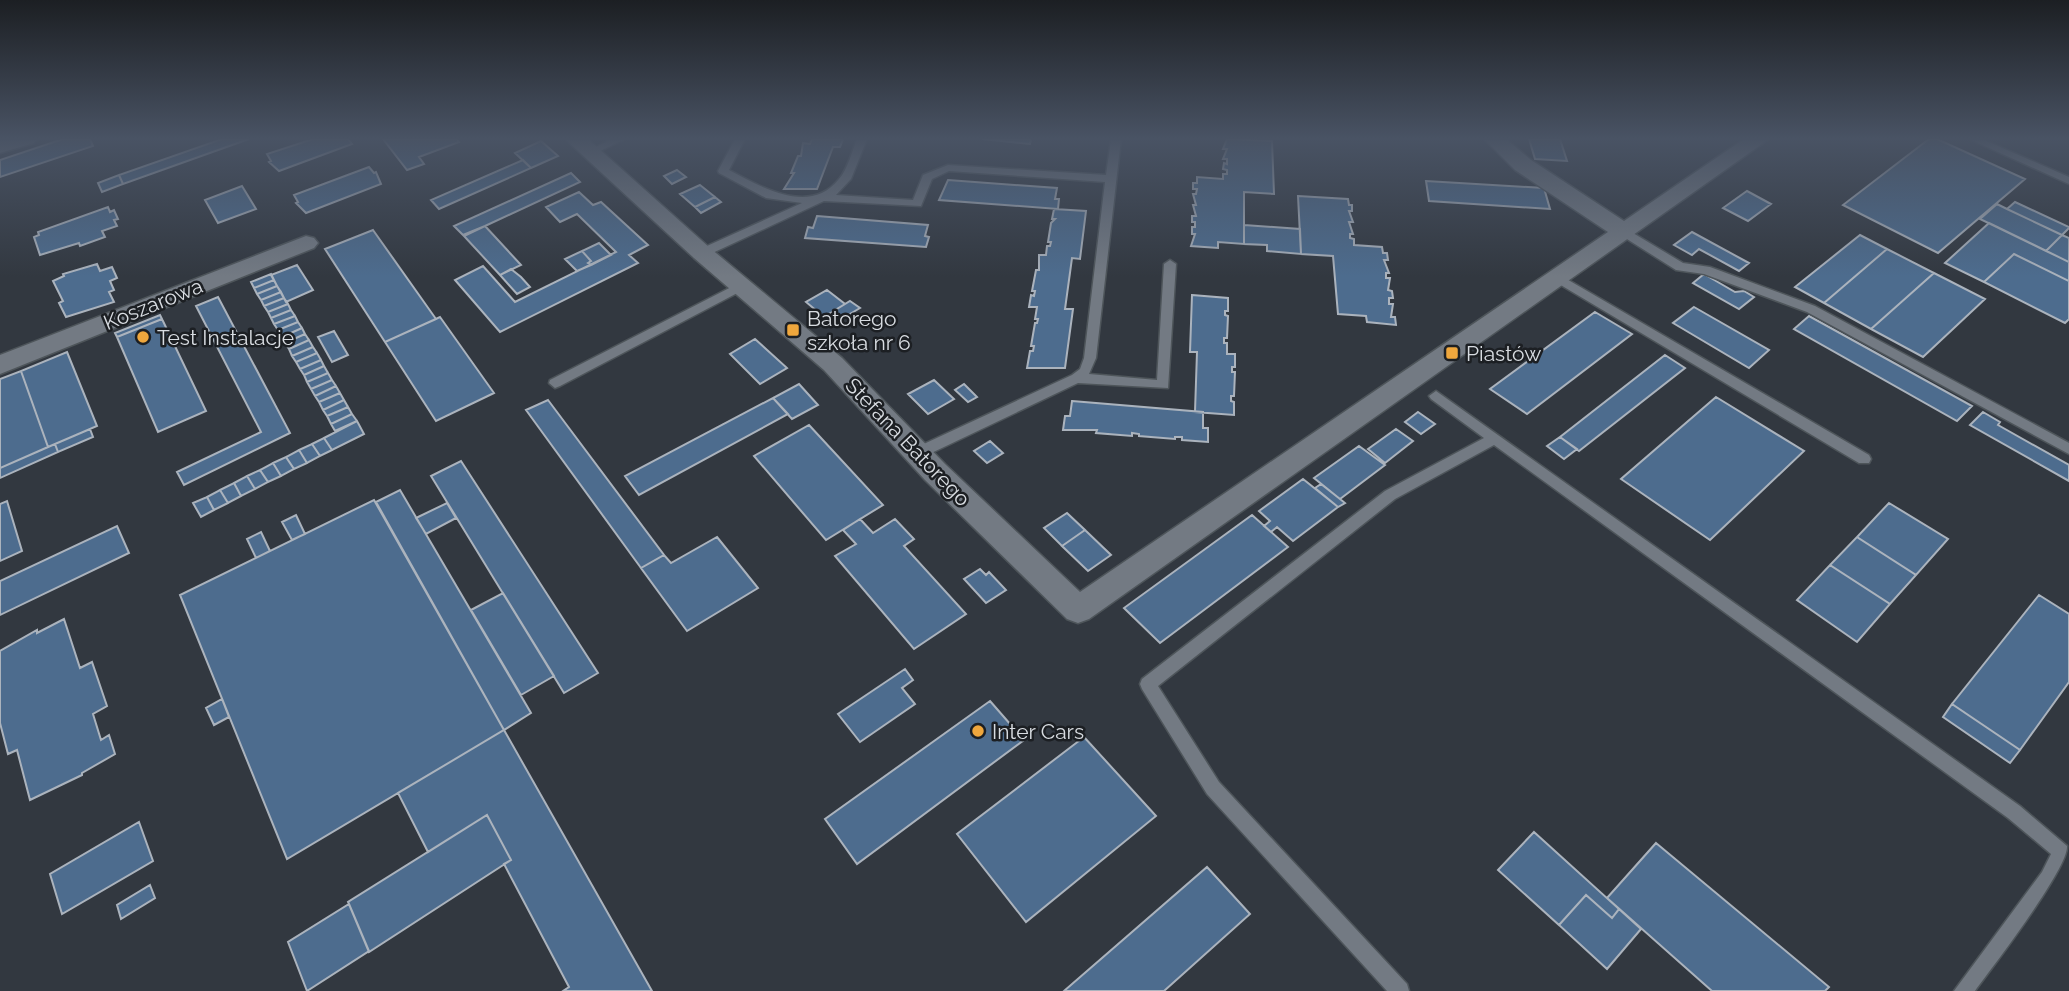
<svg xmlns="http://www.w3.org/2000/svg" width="2069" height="991" font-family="Raleway,sans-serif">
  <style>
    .building { fill: #4d6c8e; stroke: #abb3bd; stroke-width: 2 }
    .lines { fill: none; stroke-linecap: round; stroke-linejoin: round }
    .lane-casing { stroke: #4e555a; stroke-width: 3 }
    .street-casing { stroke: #4e555a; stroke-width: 3 }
    .lane { fill: #737a83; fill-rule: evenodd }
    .street { fill: #737a83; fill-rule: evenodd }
    .poi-dot { fill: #efa73d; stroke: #1c1f23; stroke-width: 2.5 }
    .labels { text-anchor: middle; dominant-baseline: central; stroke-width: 5; stroke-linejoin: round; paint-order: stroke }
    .street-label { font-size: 21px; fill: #d8dce1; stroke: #1c1f23 }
    .poi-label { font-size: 21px; fill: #d8dce1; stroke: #1c1f23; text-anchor: start }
  </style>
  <rect width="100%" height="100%" fill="#323840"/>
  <path class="building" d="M63,139H90L93,146L0,177V160Z
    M222,139H249L123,184L119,175Z
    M313,139H348L352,144L279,171L269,162L271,161L267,154Z
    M383,139H457L459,142L419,157L424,164L407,170Z
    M812,139H843L840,147H833L817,189H784L794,173H791L798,156H801L803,143L810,144Z
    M982,139H1031L1030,144Z
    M1227,139L1272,141L1274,194L1244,192V244L1218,242V248L1191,246L1195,234H1192V227H1195V222H1192V216H1196L1193,205H1196L1193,194H1196L1197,189H1193V183H1197V177L1223,179V174H1227V170L1223,169L1224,163L1227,164V159H1223L1227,149H1223Z
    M1529,139H1560L1567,161L1535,159Z
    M1929,139H1937L2025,179L1938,253L1843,205Z
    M541,141L558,156L531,168L515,153Z
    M523,160L531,168L439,209L431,200Z
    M369,167L374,173L376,172L381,184L306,213L296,203L298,202L294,195Z
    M677,170L686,177L672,184L664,176Z
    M571,173L580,182L485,226L463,235L454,226Z
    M119,175L123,184L102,192L98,183Z
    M948,180L1057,188L1055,199H1059L1058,209L939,200Z
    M1426,181L1544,188L1550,209L1429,201Z
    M700,185L715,197L695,207L680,194Z
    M242,186L256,209L218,223L205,200Z
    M1747,191L1771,204L1748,221L1723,208Z
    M579,192L593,205L601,202L648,245L629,255L638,263L500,332L455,280L483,266L515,302L616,252L577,214L560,222L546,207Z
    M1298,196L1348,199L1349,205H1352V211H1349L1353,222H1349L1353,234H1350V238L1354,239V245L1382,247L1383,253H1387L1388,260H1384L1389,273H1386V278H1390L1388,290L1392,291L1393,298H1389V304H1393L1391,317H1395L1396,325L1367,322L1366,316L1338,314L1333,256L1301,254Z
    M715,197L721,202L701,213L695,207Z
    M2015,202L2069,227V228L2062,235L2007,209Z
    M1997,204L2007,209L2062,235L2046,251L1980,219Z
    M108,207L110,212L114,210L118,219L114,220L117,226L102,231L105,237L80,246L79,243L40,255L34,237L39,235L38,232Z
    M1054,209L1086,211L1080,259L1072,258L1065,309H1073L1065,368H1027L1030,351H1033L1034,346H1031L1035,323H1037L1038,319H1035L1037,307H1029L1031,295L1034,296L1035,291H1032L1036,270H1039V255H1046L1047,246H1050L1051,242H1048L1051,223L1055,219H1052Z
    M817,216L928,225L925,236L929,237L926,247L805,238L808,227L813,228Z
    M1989,223L2069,262V281L2014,254L1984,282L1945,263Z
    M1244,225L1300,229L1301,254L1267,251V245L1244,244Z
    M485,226L521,265L500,275L464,236Z
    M373,230L436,319L385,342L325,249Z
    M1692,232L1749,263L1739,271L1699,249L1692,255L1674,245Z
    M1860,235L1887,249L1824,303L1795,287Z
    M2062,235L2069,238V262L2046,251Z
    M599,243L611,255L591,265L588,263L591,261L582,251Z
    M1887,249L1934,273L1871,329L1824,303Z
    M582,251L591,261L588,263L591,265L577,271L565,259Z
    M2014,254L2069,281V319L2065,323L1984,282Z
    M97,264L100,271L112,267L117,278L110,281L114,290L109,292L114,302L66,317L59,303L63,301L53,281L64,276L63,274Z
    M297,265L313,290L286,302L271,275Z
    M511,269L521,277L530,287L517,294L500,275Z
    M1934,273L1985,299L1923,357L1871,329Z
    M271,274L274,280L254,288L251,282Z
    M1704,274L1735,292L1744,291L1754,297L1739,309L1693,283Z
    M274,280L277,286L257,294L254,288Z
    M277,286L281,292L261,300L257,294Z
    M827,290L845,304L824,317L806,302Z
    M281,292L284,298L264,306L261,300Z
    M1192,295L1228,298V311H1225V315L1228,316L1227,338H1224V343H1227V354H1235V367H1232V372H1235L1234,396H1231V401L1234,402V415L1195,412L1197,352H1190Z
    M218,297L290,433L184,485L177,472L261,432L196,306Z
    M284,298L288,304L268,312L264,306Z
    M850,301L860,308L833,324L824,317Z
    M288,304L291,310L271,318L268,312Z
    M1694,307L1769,350L1749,368L1673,323Z
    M291,310L295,316L274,324L271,318Z
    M1595,312L1632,334L1527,414L1490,389Z
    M160,315L162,319L117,337L115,333Z
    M295,316L298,322L278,330L274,324Z
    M1809,316L1972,406L1957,421L1794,329Z
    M440,317L494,393L436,421L385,342Z
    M162,319L206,411L158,432L117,337Z
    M298,322L302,328L282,337L278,330Z
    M302,328L305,334L285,343L282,337Z
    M334,331L348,355L332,362L318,337Z
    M305,334L309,340L289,349L285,343Z
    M755,339L787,368L760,384L730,354Z
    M309,340L313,347L292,356L289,349Z
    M313,347L317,353L296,362L292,356Z
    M67,352L97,426L48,447L21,371Z
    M317,353L321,360L300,369L296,362Z
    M1665,355L1685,368L1579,451L1560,437Z
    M321,360L324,366L304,375L300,369Z
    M324,366L328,373L307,382L304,375Z
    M21,371L48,447L0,468V379Z
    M328,373L332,380L311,389L307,382Z
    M332,380L336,386L315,396L311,389Z
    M934,380L954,399L928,414L908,394Z
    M799,384L818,405L792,419L773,398Z
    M964,384L977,397L968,402L955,390Z
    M336,386L340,393L319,402L315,396Z
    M340,393L344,400L323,410L319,402Z
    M1716,397L1804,451L1710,540L1621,479Z
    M773,398L788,414L639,495L625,476Z
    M344,400L348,407L327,416L323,410Z
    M548,400L664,555L641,568L526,410Z
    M1072,401L1203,412V428H1208V442L1182,440V437H1175V439L1139,436V434L1132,433V436L1096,433L1097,430H1063L1065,416H1070Z
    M348,407L352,414L331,424L327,416Z
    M1418,412L1435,424L1421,434L1405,422Z
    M1983,412L2000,422L1998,425L2069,465V481L1970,425Z
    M352,414L357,421L335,431L331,424Z
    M357,421L364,434L332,450L324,438Z
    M809,425L883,505L826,540L754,456Z
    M90,429L93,437L58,452L55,444Z
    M1396,429L1413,441L1385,463L1368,449Z
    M1560,437L1577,449L1564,459L1547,446Z
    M324,438L332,450L320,456L312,444Z
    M990,441L1003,453L987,463L974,451Z
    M55,444L58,452L0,478V468Z
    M312,444L320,456L307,463L299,450Z
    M1359,446L1385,465L1340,499L1314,478Z
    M299,450L307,463L294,469L286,457Z
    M286,457L294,469L281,476L273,463Z
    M461,461L598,673L564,693L431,476Z
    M273,463L281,476L268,482L260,470Z
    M260,470L268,482L255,489L247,476Z
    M247,476L255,489L241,496L234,483Z
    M1303,479L1338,507L1293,541L1277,527L1271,532L1264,526L1270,521L1259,511Z
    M234,483L241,496L228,503L220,490Z
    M1321,484L1340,499L1345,503L1338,507L1315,488Z
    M220,490L228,503L214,510L207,497Z
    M400,490L531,713L504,730L376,502Z
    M207,497L214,510L201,517L193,503Z
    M374,500L504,730L287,859L180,595Z
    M7,501L22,551L0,561V504Z
    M447,503L456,518L426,534L416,518Z
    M1889,503L1948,539L1916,575L1857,537Z
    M1067,513L1085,530L1062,546L1044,528Z
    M296,515L305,534L292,540L282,522Z
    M1252,515L1288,547L1160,643L1124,608Z
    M860,519L873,533L895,519L914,539L904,546L966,614L914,649L835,556L856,544L843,530Z
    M117,526L129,553L0,615V581Z
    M1085,530L1111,555L1088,571L1062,546Z
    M261,532L270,551L256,558L247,539Z
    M717,537L758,588L687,631L641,568L664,555L671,563Z
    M1857,537L1916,575L1890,604L1830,565Z
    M1830,565L1890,604L1857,642L1797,600Z
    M980,569L986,575L989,572L1006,590L986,603L964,579Z
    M503,593L554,676L521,695L471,610Z
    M2039,595L2069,614V682L2020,750L1952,704Z
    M64,619L80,668L92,662L107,706L93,714L101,740L109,735L115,754L82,773V775L30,800L17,750L8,754L0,723V651L37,630V633Z
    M905,669L913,680L902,688L915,704L860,742L838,714Z
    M222,699L229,717L214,725L206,708Z
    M990,701L1024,740L857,864L825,819Z
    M1952,704L2020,750L2010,763L1943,717Z
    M504,730L652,991H563L569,987L504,864L511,860L487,815L428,852L398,793Z
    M1084,737L1156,816L1026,922L957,834Z
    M487,815L511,860L369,952L348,902Z
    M139,822L153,861L62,914L50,874Z
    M1534,832L1619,909L1612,918L1586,895L1559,925L1498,870Z
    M1656,843L1829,987L1825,991H1712L1607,898Z
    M1207,867L1250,914L1164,991H1064Z
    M150,885L155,898L121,919L117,905Z
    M1586,895L1612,918L1619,909L1641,929L1607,969L1559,925Z
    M349,904L369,951L307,991L288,942Z"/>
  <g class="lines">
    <defs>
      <path id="lane" d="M612,139H625L594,154H586L585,152Z
        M735,139H745L729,170C761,187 810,216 839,179C848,169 852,151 857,139H867L851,179L836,195L913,200L923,175L948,165L1106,175L1111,139H1121L1096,358L1089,374L1157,380L1164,264L1170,260L1176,264L1168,388L1078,383L923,457H913L911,453L913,449L1072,375L1080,369L1084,358L1105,182L949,171L932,179L921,206L824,201L706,256H698V250L802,203L766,198L719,173L718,171Z
        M1969,139H1982L2069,177V184Z
        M1623,227L1683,263L1710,267L1815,306L2069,443V454L1807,312L1704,274L1676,270L1619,234L1617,231Z
        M1558,274L1869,455L1871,459L1869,463H1859L1554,281V275Z
        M741,282L745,283L747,286L745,289L560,386L555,388L549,383L550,380Z
        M1436,391L2020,806L2067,846C2069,868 1991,969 1975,991H1954L2042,872L2051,854L2008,818L1494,445L1395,499L1158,686L1219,782L1407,984L1409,991H1387L1207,794L1142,689L1140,684L1142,679L1385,491L1484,438L1431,399L1429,396Z"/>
      <path id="street" d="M5,139H38L34,143L0,153V140Z
        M565,139H588L710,248L842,358L945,464L1080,592L1608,232L1515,170L1484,139H1506L1531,160L1624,221L1744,139H1769L1089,619L1078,623L1067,619L925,480L824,370L694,258Z
        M306,236L314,238L318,243L314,248L0,374V355Z"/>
    </defs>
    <use href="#lane" class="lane-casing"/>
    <use href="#street" class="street-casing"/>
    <use href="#lane" class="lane"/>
    <use href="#street" class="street"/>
  </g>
  <linearGradient id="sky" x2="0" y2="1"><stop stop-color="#1c1f23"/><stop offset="0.5" stop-color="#495364"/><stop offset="1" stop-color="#495364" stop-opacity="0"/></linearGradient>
  <rect width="2069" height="277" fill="url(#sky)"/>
  <g class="poi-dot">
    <rect x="786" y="323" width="14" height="14" rx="3.5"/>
    <circle cx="143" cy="337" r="7"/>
    <rect x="1445" y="346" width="14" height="14" rx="3.5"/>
    <circle cx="978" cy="731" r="7"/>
  </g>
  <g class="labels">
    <g class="street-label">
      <text transform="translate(153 304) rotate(-22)">Koszarowa</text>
      <text transform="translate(908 442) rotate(46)">Stefana Batorego</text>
    </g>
    <g class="poi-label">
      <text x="807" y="318">Batorego<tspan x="807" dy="24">szkoła nr 6</tspan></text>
      <text x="157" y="337">Test Instalacje</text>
      <text x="1466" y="353">Piastów</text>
      <text x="992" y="731">Inter Cars</text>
    </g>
  </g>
</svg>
